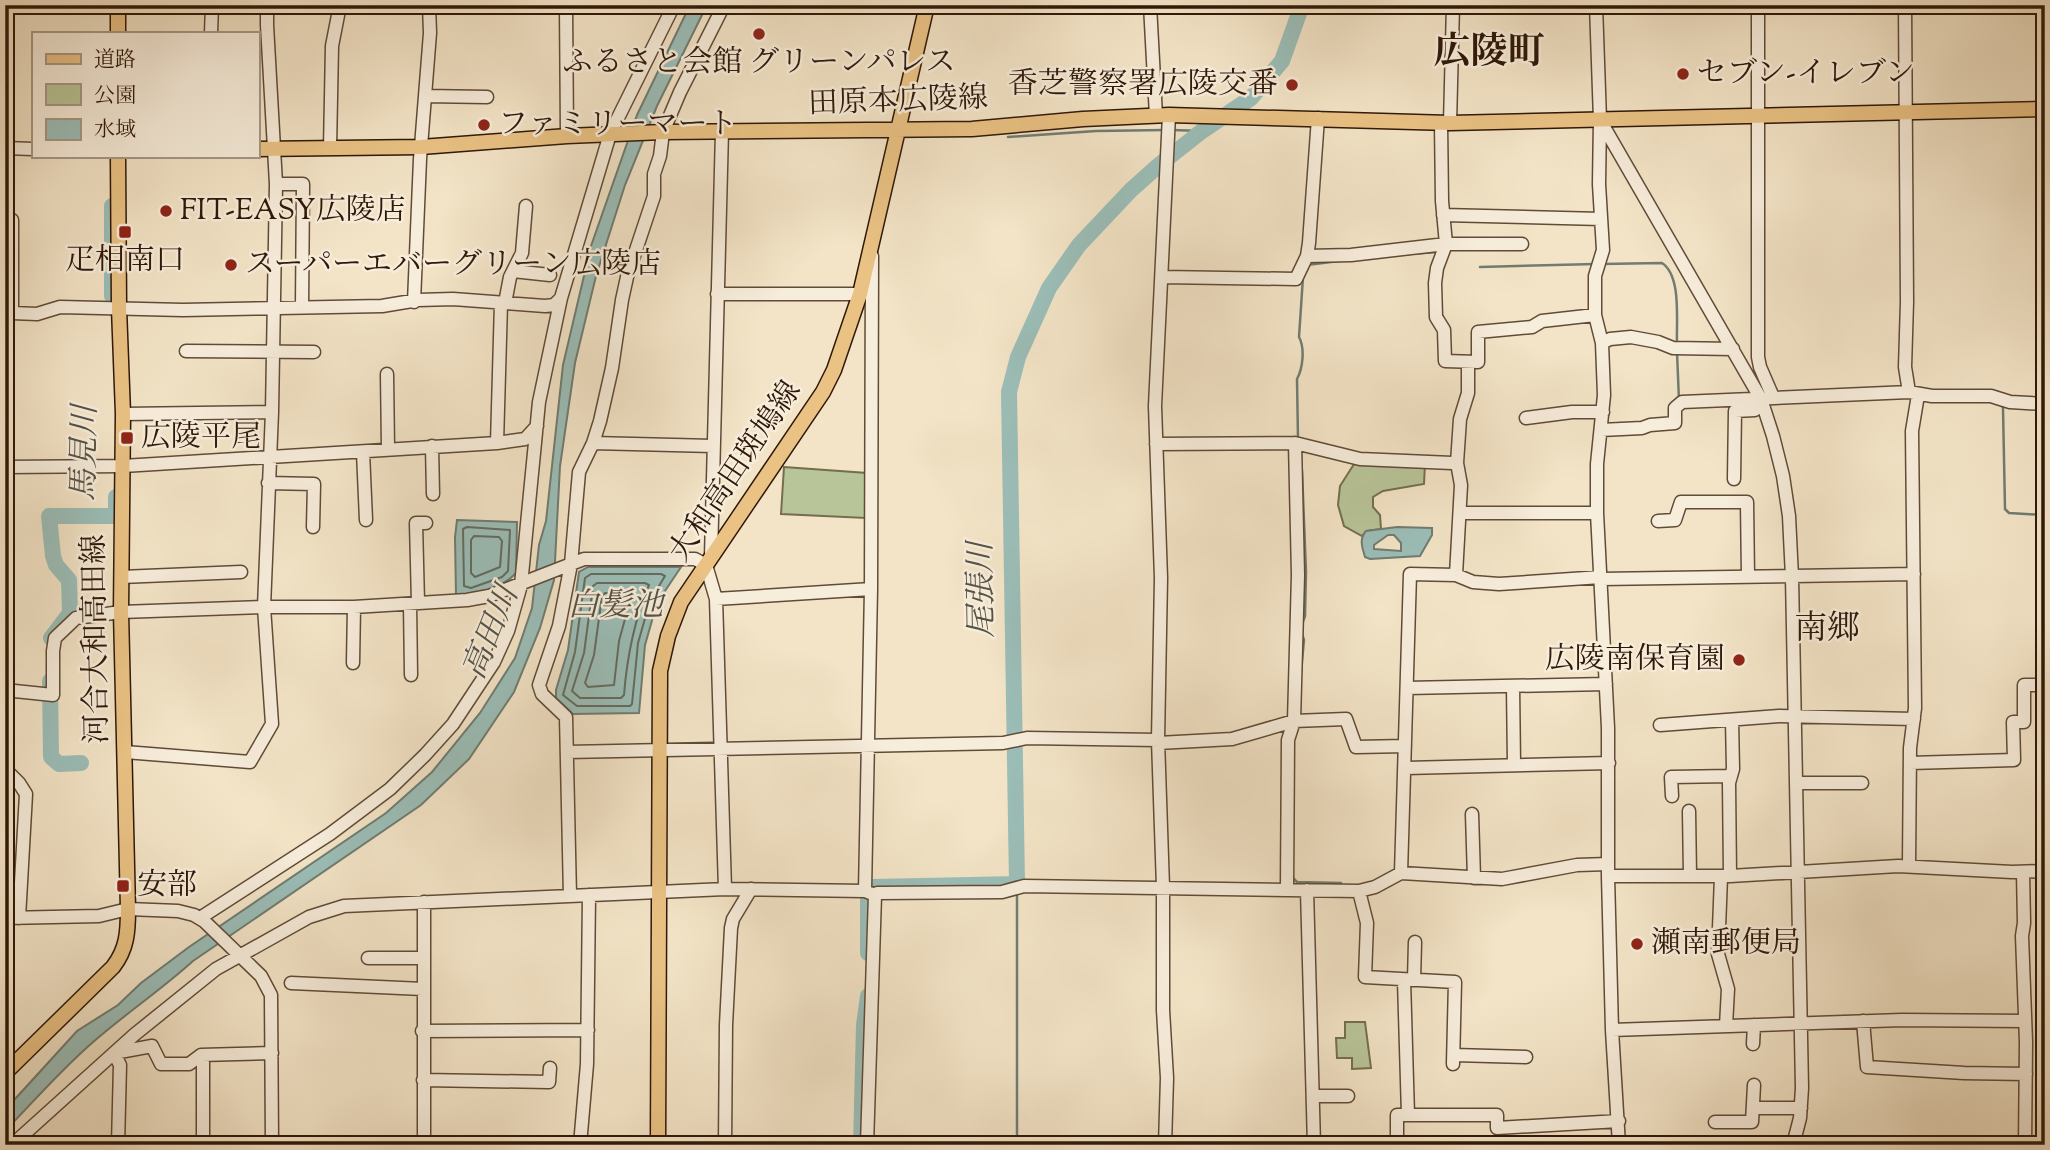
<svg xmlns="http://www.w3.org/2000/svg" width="2050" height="1150" font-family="'Sorts Mill Goudy','Noto Serif JP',serif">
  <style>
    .green { fill: #b8c598; stroke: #746e50; stroke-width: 2 }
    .water { fill: #9bbeb8; stroke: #707c72; stroke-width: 2; fill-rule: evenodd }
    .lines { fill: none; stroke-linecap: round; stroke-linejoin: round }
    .shore { stroke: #656b60; stroke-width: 2 }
    .stream { stroke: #707c72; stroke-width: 2.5 }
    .river { stroke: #9bbeb8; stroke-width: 16 }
    .minor-casing { stroke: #604b38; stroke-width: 15 }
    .major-casing { stroke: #2f1809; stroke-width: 17 }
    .minor { stroke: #f7eddb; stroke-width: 12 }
    .major { stroke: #eac284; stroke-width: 14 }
    .poi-dot { fill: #8f2418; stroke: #f7eddb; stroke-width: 2.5 }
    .labels { text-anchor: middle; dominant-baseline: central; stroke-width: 5; stroke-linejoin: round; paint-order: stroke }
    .poi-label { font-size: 30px; fill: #2f1809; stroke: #f7eddb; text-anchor: start }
    .street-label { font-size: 30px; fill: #2f1809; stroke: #f7eddb }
    .water-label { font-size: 32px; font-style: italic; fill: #555246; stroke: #f7eddb }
    .quarter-label { font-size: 33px; fill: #2f1809; stroke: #f7eddb }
    .district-label { font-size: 37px; font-weight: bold; fill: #2f1809; stroke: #f7eddb }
  </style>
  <rect width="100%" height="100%" fill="#f3e4c7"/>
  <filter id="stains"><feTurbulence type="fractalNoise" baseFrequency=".00286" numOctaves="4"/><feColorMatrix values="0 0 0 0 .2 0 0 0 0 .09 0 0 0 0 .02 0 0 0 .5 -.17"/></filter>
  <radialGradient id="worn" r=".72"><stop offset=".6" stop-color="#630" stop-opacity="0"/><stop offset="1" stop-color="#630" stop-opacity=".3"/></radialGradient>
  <path class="green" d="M1356,461L1425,463L1424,484L1383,491L1373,497V507L1380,515L1381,529L1367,531L1362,536L1344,526L1338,505L1340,486Z
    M784,467L867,473L866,518L781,514Z
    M1345,1022H1365L1371,1068L1352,1069V1058H1337L1336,1038H1345Z"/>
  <path class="water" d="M690,5H707L657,106L625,185L596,276L575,363L560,466L554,580L540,628L514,692L469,759L421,805L193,961C161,990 125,1014 92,1043C61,1070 34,1101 5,1131V1110L77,1031L118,1005L141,983L189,947L386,813L432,772L480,713L515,658L532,608L539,545L546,521L563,365L591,246L637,115Z
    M457,520L517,522L516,573C501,589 477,594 456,595L455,537Z
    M1397,527L1432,528V535L1420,556L1370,559L1365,557C1362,547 1359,539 1366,531ZM1388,535H1394L1401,543V551L1374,549V545Z
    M588,567H681L657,603L645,645L639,713L573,714L556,698V690L568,650L579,572Z"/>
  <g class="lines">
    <path class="shore" d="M467,527L510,530L508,571L502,577L471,588L464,586L463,529Z
      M474,536L499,537L502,541L500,567L475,577L471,573V540Z
      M591,574H661L665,576L650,601L638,643L632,704L630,706H577L563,695L575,652L585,578Z
      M597,583H645L649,585C634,621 627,656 624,695L621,698H580L572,691L584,653L593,586Z
      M605,593H629L631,597L619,641L614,685L588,687L585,683L594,655L602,596Z"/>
    <path class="stream" d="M1172,130L1202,131
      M1008,137L1096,131L1165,130
      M1408,254L1438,252
      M1602,264L1662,263C1682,276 1676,322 1677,345
      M1307,265L1339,261
      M1480,267L1595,264
      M1677,352L1679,401
      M2001,404L2003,408L2005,509L2009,513L2045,515
      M1298,440L1297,379C1303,368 1305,348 1299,337L1303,277
      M1302,471L1306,572L1305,616L1302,624
      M1301,672L1304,640L1302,634
      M1291,876L1297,882L1341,883
      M1017,893V1145
      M2045,905V914"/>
    <path class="river" d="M112,206V296
      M51,638L70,613L69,580L56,565L53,556L49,516H116V497
      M50,681L51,757L59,764L81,763
      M868,953V898L873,887L1017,884L1009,392L1018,357L1049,288L1079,245L1131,190L1159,165L1202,131L1251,98L1282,61L1302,5
      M861,1145L864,1025L868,996"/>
    <defs>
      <path id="minor" d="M566,5L567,136
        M1150,5L1156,116
        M1596,5L1600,120L1599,184L1603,250L1595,276V315L1602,343L1604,395L1597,464V513L1608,728V876L1612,1030L1619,1145
        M1758,5V357L1760,367L1773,397
        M1905,5L1907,302L1905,367L1909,392
        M211,33L212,5
        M425,96L487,97
        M1600,120L1761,399L1773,436L1783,476L1789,516L1792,577L1802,1088L1800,1118L1793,1145
        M1441,123L1442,201L1446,244L1437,268L1435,283L1436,317L1444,330L1445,361L1478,362V332L1532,327L1542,321L1595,315
        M1450,123L1453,5
        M5,148L33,149
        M330,148L332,46L340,5
        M276,184H303L302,308
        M1443,215L1601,219
        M12,220V313L37,314L60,307L183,310L382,306L418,300L453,299L545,306L554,305L561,298
        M1307,256L1351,255L1446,244H1522
        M513,271L550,275
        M1162,277L1296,279L1307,256L1309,243L1318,118
        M717,294H860
        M414,302L420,159L430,33L429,5
        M505,303L510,277L522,253L526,206
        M1602,343L1610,339L1631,337L1658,342L1673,348L1733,349
        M186,351L314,352
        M387,374L388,449
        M123,414L272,412
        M1526,418L1572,412H1603
        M1601,430L1642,428L1650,425L1675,423V408L1682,402L1909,392L1932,396H1991L2010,402L2045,404
        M497,443L501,303
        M593,443L713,446
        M1156,444L1295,443L1360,459L1452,463
        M432,446L433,494
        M363,452L366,520
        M5,467L123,466L497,443L525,439L537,426
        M1734,479L1735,411L1755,410L1761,399
        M268,483L314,484L313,527
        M1461,513H1597
        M1658,521L1675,520L1681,502H1747L1748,577
        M711,557L722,131
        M1456,575L1461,485L1457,463L1460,419L1468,393V362
        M121,577L241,572
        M1601,579L1914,574
        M716,599L871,589
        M418,603L416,523H426
        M410,604L411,675
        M353,663L354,607
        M1513,686L1514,765
        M1407,688L1606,684
        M5,690L53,695V651L55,638L76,618L121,612L264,607H354L467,600L489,596L584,559H695L706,565L716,599L725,889
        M1660,725L1779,716L1914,719
        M1158,743L1232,739L1294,721L1346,719L1356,747L1405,746
        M125,752L250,762L272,724L264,607L272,412L276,184L267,25V5
        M567,752L1003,743L1027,738L1158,740
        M1910,763L2014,760L2013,722H2024V685H2045
        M1406,768L1609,763
        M5,769L19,783L26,794L19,918
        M1796,783H1862
        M1672,796L1671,777L1731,776
        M1689,811L1690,876
        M1472,814L1474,878
        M1909,866L1910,748L1915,708L1912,431L1918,395
        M1401,873L1410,574L1456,575L1473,582L1499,584L1601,577
        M2023,873L2024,923L2022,936L2026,1042L2025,1145
        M1608,876H1730L1898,866L2012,872L2045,871
        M1730,876L1729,783L1733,769L1732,720
        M1721,877L1718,954L1728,989L1726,1026
        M1287,889L1288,740L1294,721L1298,575L1295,443
        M1307,890L1314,1145
        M865,891L871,589L872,256
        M1359,891L1367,923L1365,977L1455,982L1453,1064
        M570,896L566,717L542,694L539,685L559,626L571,564L579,472L593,443L600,421L612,368L622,300L627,277L654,196V174L660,156L663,132L680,92L724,5
        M5,918L99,916L128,909L178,911L194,915L204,921L261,976L271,995L272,1145
        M200,918L330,834L390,789L425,755L453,724L494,662L508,631L521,585L539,402L561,298L610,134L674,5
        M368,958H423
        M1404,980L1408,1115
        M1414,980L1415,942
        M291,983L423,989
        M1863,1021L1867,1067L1964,1073L2026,1074
        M1612,1030L1902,1020L2025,1021
        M422,1031L588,1030
        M1753,1044L1754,1025
        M201,1055L203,1063V1145
        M1454,1055L1526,1057
        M423,1080L549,1082L550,1068
        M1313,1096H1348
        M1754,1108H1801
        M1715,1122H1752L1754,1085
        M1346,1143V1145
        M12,1145L134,1035L216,969L309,917L344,906L725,889L865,891L875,895L877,893L1002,892L1024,886L1359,891L1375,887L1401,873L1502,879L1577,865L1608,864
        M118,1145L120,1065L114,1053L152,1046L161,1064H189L201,1055L272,1053
        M424,1145V902
        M580,1145L587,1064L589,895
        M725,1145L726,1025L731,928L733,919L751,889
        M867,1145L875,895
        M1165,1145L1167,1078L1163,1010V887L1158,740L1161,578L1155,406L1169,115
        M1397,1145V1115H1497V1128L1619,1121"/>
      <path id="major" d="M118,5V33
        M257,149L421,147L567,136L663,132L972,129L1083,119L1169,115L1450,123L2045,109
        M5,1073L113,967C127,949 128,932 128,909L121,612L123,414L119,308L118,156
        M658,1145L660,671L668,636L681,602L823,392L834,370L860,294L927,5"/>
    </defs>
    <use href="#minor" class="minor-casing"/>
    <use href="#major" class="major-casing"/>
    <use href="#minor" class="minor"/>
    <use href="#major" class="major"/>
  </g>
  <g class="poi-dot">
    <circle cx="759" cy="34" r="7"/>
    <circle cx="1683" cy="74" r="7"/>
    <circle cx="1292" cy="85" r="7"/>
    <circle cx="484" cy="125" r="7"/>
    <circle cx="166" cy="211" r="7"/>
    <rect x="118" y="225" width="14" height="14" rx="3.5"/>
    <circle cx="231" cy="265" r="7"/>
    <rect x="120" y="431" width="14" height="14" rx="3.5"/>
    <circle cx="1739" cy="660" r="7"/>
    <rect x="116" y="879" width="14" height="14" rx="3.5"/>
    <circle cx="1637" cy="944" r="7"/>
  </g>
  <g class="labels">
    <g class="poi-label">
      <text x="759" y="63" text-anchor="middle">ふるさと会館 グリーンパレス</text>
      <text x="1697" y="74">セブン-イレブン</text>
      <text x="1278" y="85" text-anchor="end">香芝警察署広陵交番</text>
      <text x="498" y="125">ファミリーマート</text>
      <text x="180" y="211">FIT-EASY広陵店</text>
      <text x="125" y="261" text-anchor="middle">疋相南口</text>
      <text x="245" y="265">スーパーエバーグリーン広陵店</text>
      <text x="141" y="438">広陵平尾</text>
      <text x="1725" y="660" text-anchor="end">広陵南保育園</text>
      <text x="137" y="886">安部</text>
      <text x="1651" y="944">瀬南郵便局</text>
    </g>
    <g class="street-label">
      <text transform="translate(898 102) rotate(-2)">田原本広陵線</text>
      <text transform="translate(736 472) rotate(-56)">大和高田斑鳩線</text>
      <text transform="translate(97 639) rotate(-91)">河合大和高田線</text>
    </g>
    <g class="water-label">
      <text transform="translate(86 453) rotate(-89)">馬見川</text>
      <text transform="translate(983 590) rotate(-91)">尾張川</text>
      <text x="615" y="607">白髪池</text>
      <text transform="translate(492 633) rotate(-68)">高田川</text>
    </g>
    <g class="quarter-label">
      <text x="1827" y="630">南郷</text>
    </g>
    <g class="district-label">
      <text x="1489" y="54">広陵町</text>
    </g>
  </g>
  <rect width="2050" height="1150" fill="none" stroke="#f3e4c7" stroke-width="28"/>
  <rect x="7" y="7" width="2036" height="1136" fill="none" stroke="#2f1809" stroke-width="3.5"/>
  <rect x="14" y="14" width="2022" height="1122" fill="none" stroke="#2f1809" stroke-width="2"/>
  <rect x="32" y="32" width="228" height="126" fill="#f7eddb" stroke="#a79887" stroke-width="2"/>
  <rect x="46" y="54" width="35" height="10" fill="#eac284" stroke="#a79887" stroke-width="2"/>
  <text x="94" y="66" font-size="21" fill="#2f1809">道路</text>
  <rect x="46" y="84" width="35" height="21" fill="#b8c598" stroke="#a79887" stroke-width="2"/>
  <text x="94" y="102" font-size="21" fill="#2f1809">公園</text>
  <rect x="46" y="119" width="35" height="21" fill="#9bbeb8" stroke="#a79887" stroke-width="2"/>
  <text x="94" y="136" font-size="21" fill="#2f1809">水域</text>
  <rect width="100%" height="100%" filter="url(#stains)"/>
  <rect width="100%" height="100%" fill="url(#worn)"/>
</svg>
